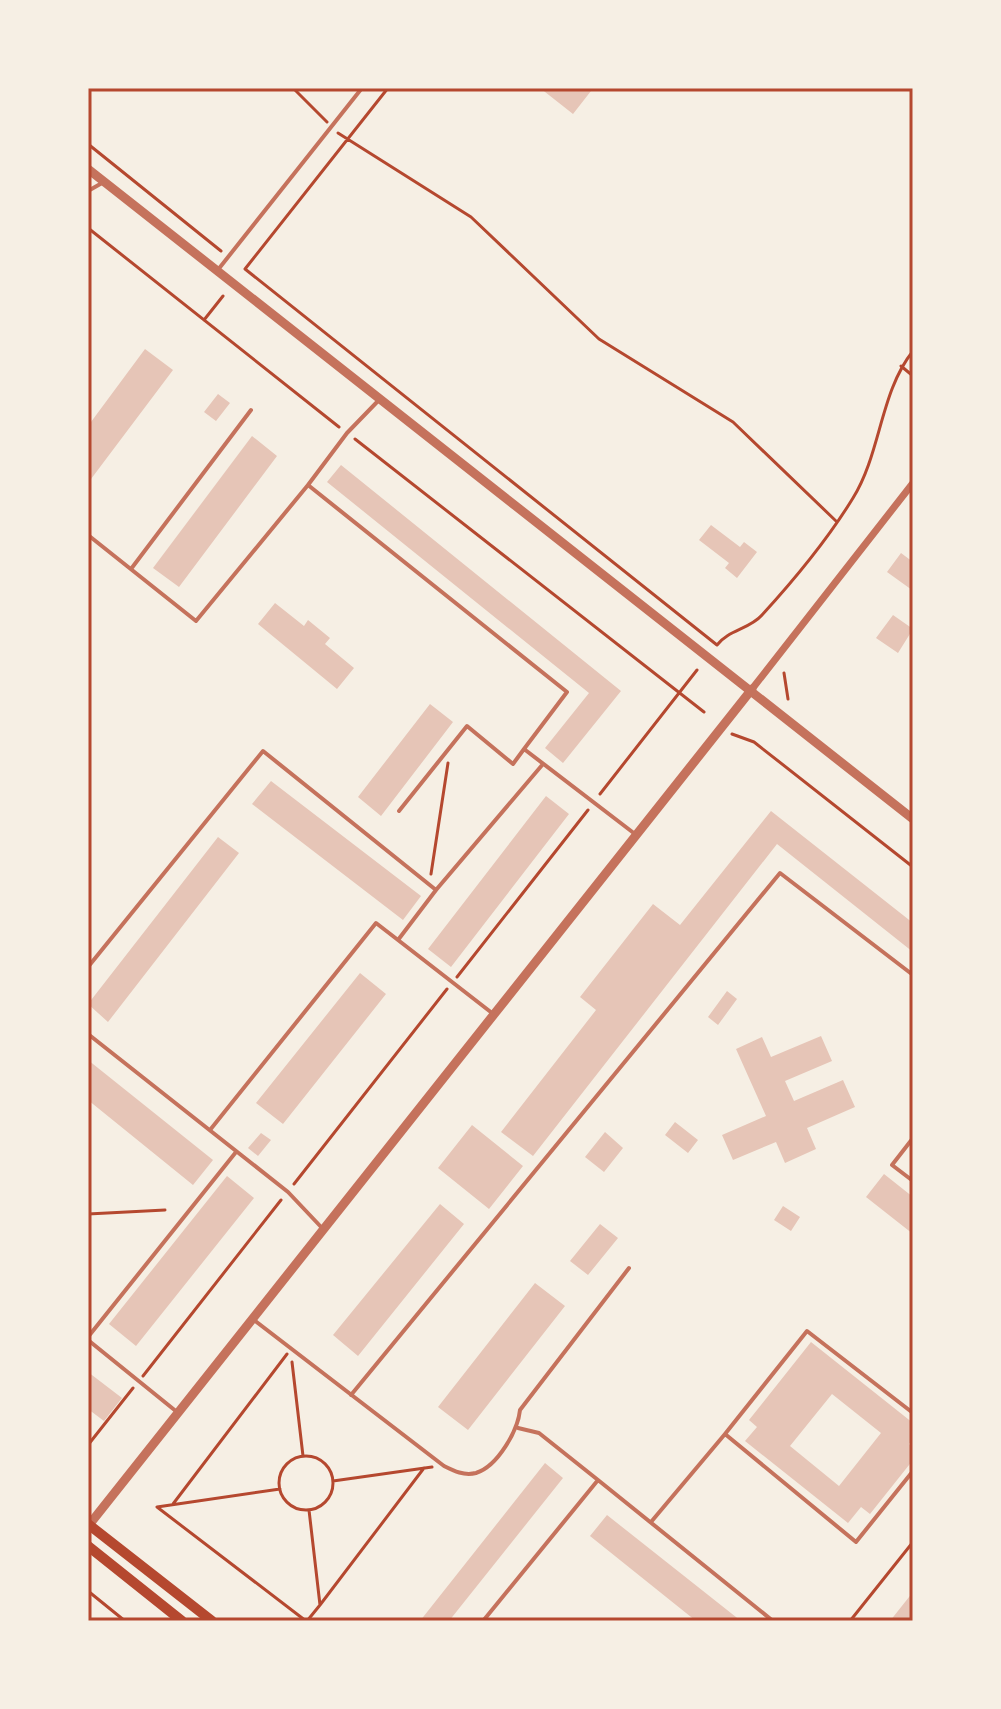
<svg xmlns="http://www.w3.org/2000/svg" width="1001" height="1709" font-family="'Work Sans',sans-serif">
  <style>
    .building { fill: #e6c5b7; fill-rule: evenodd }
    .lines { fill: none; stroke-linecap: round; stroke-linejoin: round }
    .path { stroke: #b5482f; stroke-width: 3 }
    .service { stroke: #c5725c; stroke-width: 4 }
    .minor { stroke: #c5725c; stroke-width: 7 }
    .tertiary { stroke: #c5725c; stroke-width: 9 }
    .secondary { stroke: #b5482f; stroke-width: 10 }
    .neatline { fill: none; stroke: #b5482f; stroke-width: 3 }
  </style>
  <rect width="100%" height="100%" fill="#f6efe4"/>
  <path class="building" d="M540,88H588L591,91L573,114Z
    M145,349L173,370L88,483V426Z
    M218,394L230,403L216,421L204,412Z
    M252,436L277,456L179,587L153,568Z
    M341,465L621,691L563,763L545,748L589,693L327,482Z
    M711,525L740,547L744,542L757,552L737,578L725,568L729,563L699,540Z
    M901,553L913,562L912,590L887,572Z
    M275,603L304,626L308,620L330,638L325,644L354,668L337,689L258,624Z
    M893,615L913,629L898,653L876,638Z
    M430,704L453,722L381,816L358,797Z
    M271,781L421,896L403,920L252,804Z
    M546,796L569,814L451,967L428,949Z
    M771,811L913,923V952L777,844L533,1156L501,1132L596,1010L580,997L653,904L680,925Z
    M218,837L239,853L108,1022L88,1004Z
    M360,973L386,994L283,1124L256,1103Z
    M727,991L737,999L718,1025L708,1017Z
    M821,1036L832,1061L785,1081L794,1101L843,1080L855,1107L807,1128L816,1149L785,1163L776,1142L733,1160L722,1135L766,1116L736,1049L762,1037L771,1057Z
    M88,1060L213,1160L193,1185L88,1100Z
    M675,1122L698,1140L688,1153L665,1135Z
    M472,1125L523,1166L489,1209L438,1168Z
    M605,1132L623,1148L604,1172L585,1157Z
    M261,1133L271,1140L258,1156L248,1148Z
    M884,1174L913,1197V1234L866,1197Z
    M227,1176L254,1198L136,1346L109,1324Z
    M440,1204L464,1224L358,1356L333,1335Z
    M783,1206L800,1217L791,1231L774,1220Z
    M600,1224L618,1238L588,1275L570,1261Z
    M535,1283L565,1306L468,1430L438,1407Z
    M811,1342L913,1423V1439L909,1444L913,1448V1460L870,1514L861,1507L848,1523L745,1441L757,1427L749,1420ZM832,1394L881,1433L839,1486L790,1446Z
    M88,1372L122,1398L104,1421L88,1409Z
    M545,1463L563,1478L449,1621H420Z
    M607,1515L741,1621H696L590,1536Z
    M913,1592V1621H890Z"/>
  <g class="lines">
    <path class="path" d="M293,88L327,122
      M388,88L245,269L717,645C728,630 750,629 762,615C794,580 828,539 853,498C881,453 880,392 913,351
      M338,133L471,217L599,339L733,422L836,521
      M88,144L221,251
      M88,228L339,427
      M204,320L223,296
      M901,366L913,376
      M355,439L704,712
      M784,673L788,699
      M732,734L754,742L913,867
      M600,794L697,670
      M431,874L448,763
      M457,977L588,810
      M294,1184L447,989
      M88,1214L165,1210
      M292,1362L303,1456
      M143,1376L281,1200
      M88,1445L133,1388
      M279 1483a27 27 0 1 1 54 0a27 27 0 1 1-54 0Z
      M333,1481L432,1467
      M173,1504L287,1354
      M157,1507L306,1621
      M157,1507L280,1489
      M309,1510L320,1605L424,1468
      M88,1591L125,1621
      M307,1621L320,1605
      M850,1621L913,1542"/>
    <path class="service" d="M88,191L102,183
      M217,271L362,88
      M308,485L347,433L378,401
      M88,535L196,621L308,485L567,692L524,749L635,834
      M131,569L251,410
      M399,811L467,726L513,764L524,749
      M436,890L543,764
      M88,967L263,751L436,890L398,940L492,1013
      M88,1034L288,1192L323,1229
      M210,1130L376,923L398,940
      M913,1138L892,1165L913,1181
      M254,1320L444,1466C454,1471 464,1476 476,1473C498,1466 518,1430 520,1410L629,1268
      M88,1337L236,1152
      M88,1340L177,1412
      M351,1395L780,873L913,975
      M725,1434L807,1331L913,1413
      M598,1480L773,1621
      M651,1522L725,1434L856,1542L913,1471
      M483,1621L598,1480L539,1433L518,1428"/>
    <path class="minor" d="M752,689L913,483"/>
    <path class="tertiary" d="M88,169L913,819
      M89,1525L752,689"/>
    <path class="secondary" d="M88,1524L212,1621
      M88,1546L182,1621"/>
  </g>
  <rect width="1001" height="1709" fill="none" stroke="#f6efe4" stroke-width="180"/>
  <rect x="90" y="90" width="821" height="1529" class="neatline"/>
</svg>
